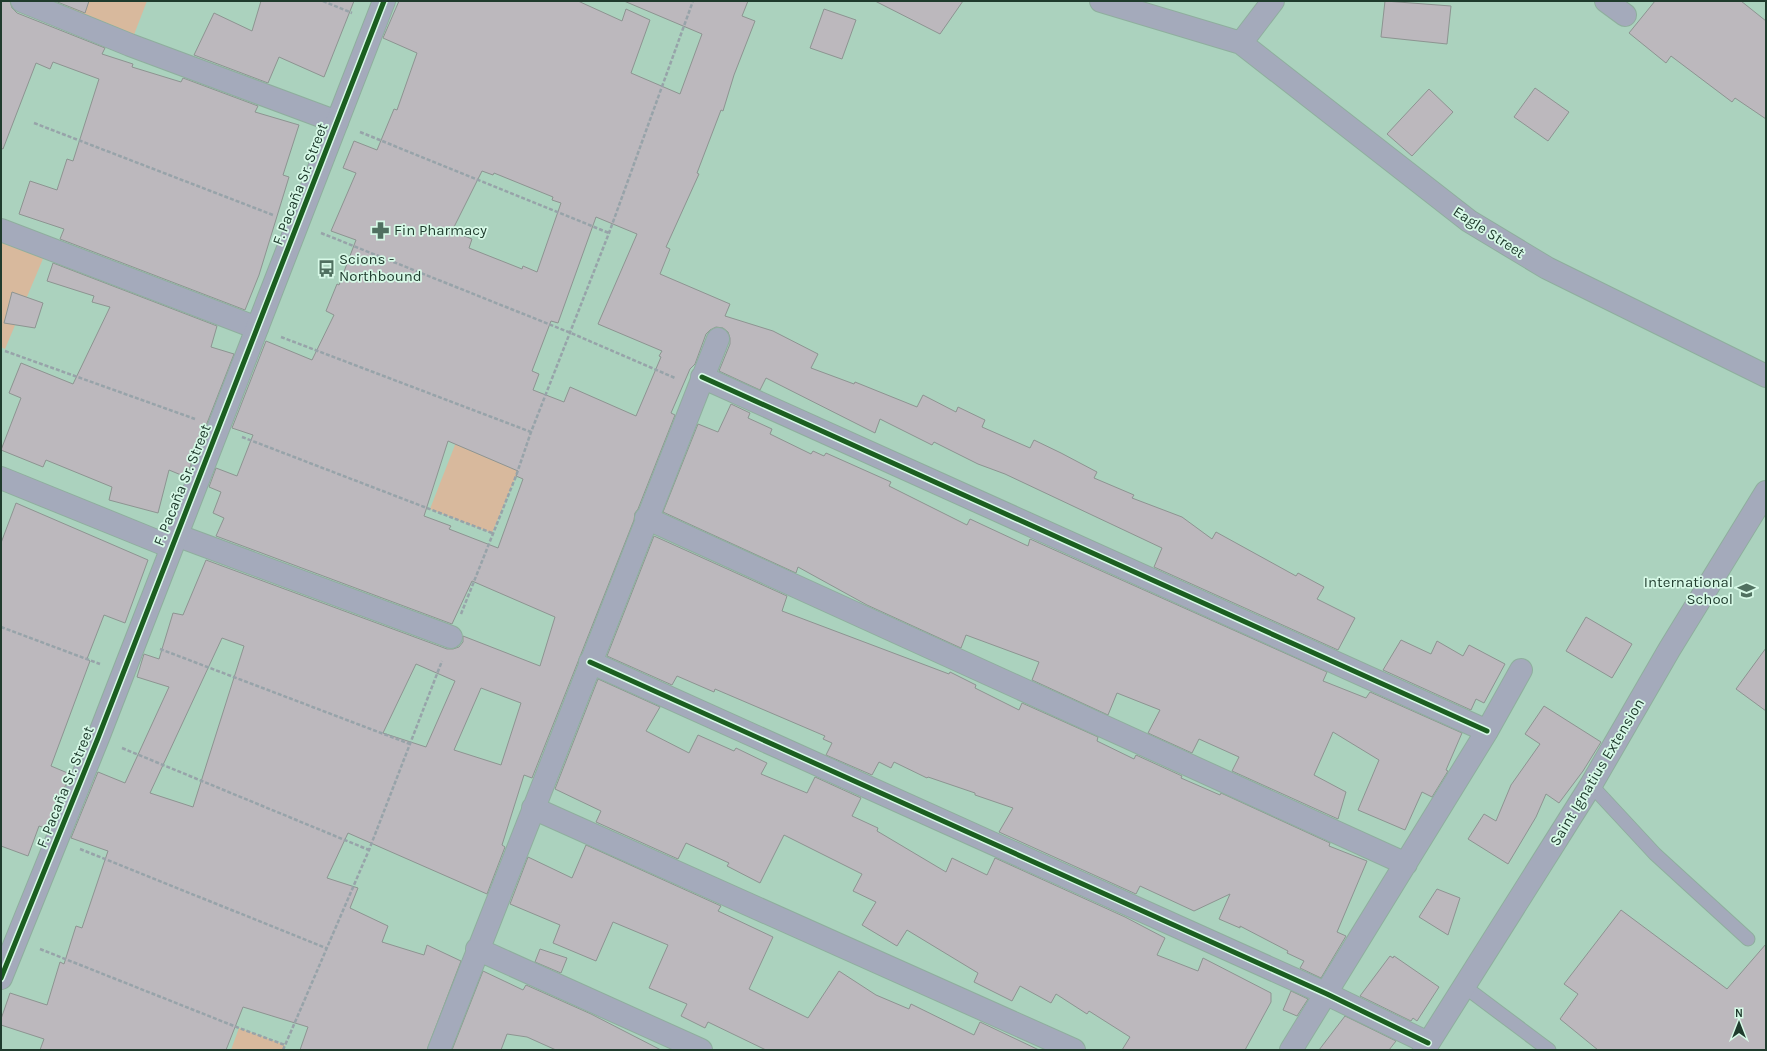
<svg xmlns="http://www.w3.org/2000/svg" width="1767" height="1051" font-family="Karla,sans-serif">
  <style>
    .green { fill: #d8b99d }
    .building { fill: #bcb8bd; stroke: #8d9491; fill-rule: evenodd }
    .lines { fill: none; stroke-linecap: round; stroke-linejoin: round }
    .service-casing { stroke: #8fae9e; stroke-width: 15 }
    .minor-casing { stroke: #8fae9e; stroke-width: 24 }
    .tertiary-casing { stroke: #8fae9e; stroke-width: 24 }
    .path { stroke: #97a3a9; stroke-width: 2.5; stroke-dasharray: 4 2; stroke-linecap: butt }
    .service { stroke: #a4aabb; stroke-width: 13 }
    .minor { stroke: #a4aabb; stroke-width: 22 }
    .tertiary { stroke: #a4aabb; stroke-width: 22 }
    .cycleway-casing { stroke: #d7f9e7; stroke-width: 8 }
    .cycleway { stroke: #1b5e20; stroke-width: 5 }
    .labels { text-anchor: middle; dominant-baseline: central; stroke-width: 3.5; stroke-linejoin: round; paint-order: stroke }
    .street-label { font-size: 15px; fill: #1f3b2d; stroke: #d7f9e7 }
    .poi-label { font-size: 15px; fill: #1f3b2d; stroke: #d7f9e7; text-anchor: start }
  </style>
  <rect width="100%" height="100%" fill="#abd2be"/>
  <path class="green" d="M74,1H147L130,45L66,19Z
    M1,235L45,254L5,349L1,347Z
    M469,409L531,432L516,476L492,533L430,509Z
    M239,1028L285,1045L283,1050H231Z"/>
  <path class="building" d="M1,1H10L12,8L17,13L105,48L102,54L133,64L132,67L181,82L183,78L258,106L255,112L299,125L283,175L289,177L259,275L245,310L60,239L64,229L19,214L30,181L57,190L67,159L73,161L99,79L53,62L50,69L36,63L3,149L1,148Z
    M55,1H89L85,13Z
    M261,1H354L324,77L279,57L268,83L194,55L214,13L252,31Z
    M399,1H578L622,21L626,9L650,20L631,73L680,94L702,34L624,1H748L742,16L755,21L734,75L723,111L721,110L697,173L699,174L666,247L670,249L660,274L730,304L725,316L773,331L818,354L811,368L854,384L855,382L917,407L923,395L956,412L958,407L985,420L982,427L1030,448L1034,440L1061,453L1097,472L1094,478L1134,495L1132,498L1182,517L1212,539L1216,532L1296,576L1298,573L1324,587L1317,599L1355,618L1338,650L1154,567L1162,548L1005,474L978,464L934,442L932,445L880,419L875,433L766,378L760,390L719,371L730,344V338L728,332L723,328L716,327L710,330L706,334L695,364L690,369L671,413L675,415L638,509L635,513L634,520L532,778L524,775L502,845L505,847L487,894L348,833L327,878L358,888L350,908L388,926L382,942L424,955L427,945L461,961L427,1050H300L308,1027L243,1007L226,1050H40L44,1039L1,1025V1019L10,993L47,1005L60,962L64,964L76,926L82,928L108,851L71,838L98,772L125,783L169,687L137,677L144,654L159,659L173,613L183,615L206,560L447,649H453L459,647L463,642V636L540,666L555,617L472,581L452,624L216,536L224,518L213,513L221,492L209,487L216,468L237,476L253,435L232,428L266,341L312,360L334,315L326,311L337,284L339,285L356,240L331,231L356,173L343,168L354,141L377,150L394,109L397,110L417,53L383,38ZM482,171L493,175L494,173L553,197L552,200L561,203L537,272L523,266L522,269L469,248L472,239L452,231ZM596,217L637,234L598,324L662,351L659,356L661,357L636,416L570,387L564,402L533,390L539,374L532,371L551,321L558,323ZM448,441L518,471L516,476L523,479L498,548L449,529L451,526L424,516ZM222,638L244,646L193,807L150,793ZM416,664L455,681L426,747L383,733ZM481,688L521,703L501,765L454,750Z
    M875,1H963L940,34Z
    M1385,1L1451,6L1447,44L1381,37Z
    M1655,1H1741L1766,21V119L1735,98L1732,102L1671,56L1666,63L1629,33Z
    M824,9L856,20L842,59L810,48Z
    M1535,88L1569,112L1548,141L1514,117Z
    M1429,89L1453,112L1412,156L1387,134Z
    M53,263L217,326L211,347L234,354L186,477L169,470L158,513L109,500L112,487L46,460L43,467L1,450L21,398L9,393L21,363L73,384L110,307L92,302L94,296L47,281Z
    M12,292L43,303L35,328L4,323Z
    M731,404L750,413L748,418L772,429L770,434L811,454L813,451L824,456L826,453L891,482L889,486L967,525L970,519L1028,546L1030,539L1327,672L1323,681L1366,698L1370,692L1462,733L1446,770L1448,771L1432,797L1422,792L1405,830L1358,810L1379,760L1333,732L1314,775L1346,792L1338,819L1232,771L1239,757L1199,739L1192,753L1148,733L1160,710L1117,693L1108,715L1032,680L1039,662L966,635L961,648L867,605L798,567L796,573L663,512L698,424L718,432Z
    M16,503L148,560L125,623L104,615L87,659L90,661L51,766L70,774L48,829L39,826L28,856L1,846V543Z
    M654,536L787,596L782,611L949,674L950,672L976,685L975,688L1019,710L1022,703L1098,737L1097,741L1134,759L1136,755L1182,776L1181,778L1220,795L1221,793L1330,843L1329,846L1367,861L1337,932L1346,936L1321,978L1300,968L1304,961L1287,953L1288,951L1240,926V928L1219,919L1230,894L1194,911L1140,886L1136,894L999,832L1013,808L975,795V793L928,777L927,778L894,762L891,768L879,762L872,775L826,755L832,743L823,739L825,736L715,689L714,692L677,676L672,685L607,656Z
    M1586,617L1632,644L1612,678L1566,651Z
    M1401,640L1431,654L1437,641L1463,656L1469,645L1505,664L1484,703L1476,699L1471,710L1383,670Z
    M1766,648V711L1736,689Z
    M598,679L660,707L646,731L689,753L698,735L734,751L736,748L767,763L761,774L807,793L815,777L861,798L852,816L878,828L877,831L946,872L952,858L987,875L995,858L1125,917L1165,938L1157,955L1198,971L1203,958L1271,993V1002L1245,1050H1122L1130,1037L1089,1011L1087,1014L1056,994L1051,1003L1020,986L1012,1001L974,982L978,973L907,930L897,946L862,925L876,902L853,891L862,874L784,835L760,883L727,866L729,863L686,843L678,859L596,822L601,811L555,789Z
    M1544,706L1601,742L1583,771L1559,803L1546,794L1536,817L1508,864L1468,839L1484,814L1496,821L1511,785L1540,744L1525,734Z
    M586,845L721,906L718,911L773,937L749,989L808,1018L839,971L876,995L909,1009L911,1004L974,1035L980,1022L1039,1050H766L708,1022L705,1028L681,1016L687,1004L649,988L668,945L613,922L596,961L553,943L560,925L510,904L528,857L572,878Z
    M1437,889L1460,898L1448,935L1419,917Z
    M1621,910L1727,989L1766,944V1050H1598L1560,1019L1578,994L1564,984Z
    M540,949L567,958L561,973L535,962Z
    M1390,956L1393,958L1394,956L1439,987L1417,1021L1413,1018L1411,1021L1360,996Z
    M483,971L523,990L526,985L591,1014L661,1050H556L527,1037L507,1034L501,1050H452Z
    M1291,991L1308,999L1297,1016L1283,1010Z
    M1345,1016L1396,1041L1389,1050H1319Z"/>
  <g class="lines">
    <defs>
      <path id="service" d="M1591,785L1655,854L1748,939
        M1465,987L1549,1050"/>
      <path id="minor" d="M22,1L130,45L337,122
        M1606,1L1625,15
        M1,230L257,328
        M702,377L1487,731
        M1,478L171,547
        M646,518L1406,864
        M176,535L451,637
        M590,662L1327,994L1428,1043
        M533,808L1074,1050
        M477,949L701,1050
        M439,1050L718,339
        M1291,1050L1487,731L1521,670"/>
      <path id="tertiary" d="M1101,1L1241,43L1469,221L1547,268L1766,376
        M1241,43L1273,1
        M1,978L98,738L384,1
        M1424,1050L1591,785L1669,650L1766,492"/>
    </defs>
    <use href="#service" class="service-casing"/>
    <use href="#minor" class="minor-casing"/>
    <use href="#tertiary" class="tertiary-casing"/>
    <path class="path" d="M323,1L352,13
      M34,123L273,215
      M360,132L609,233
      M321,233L571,333L675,378
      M281,337L531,432
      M5,351L195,419
      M242,437L492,533
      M461,614L516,476L531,432L609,233L693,1
      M1,627L100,664
      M160,649L410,744
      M122,748L369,850
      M80,849L326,948
      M40,949L239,1028L285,1045
      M283,1050L369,850L442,661"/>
    <use href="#service" class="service"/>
    <use href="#minor" class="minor"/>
    <use href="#tertiary" class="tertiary"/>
    <defs>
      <path id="cycleway" d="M702,377L1487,731
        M590,662L1327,994L1428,1043
        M1,978L98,738L384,1"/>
    </defs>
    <use href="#cycleway" class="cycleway-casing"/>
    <use href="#cycleway" class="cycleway"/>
  </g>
  <defs>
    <symbol id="pharmacy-bare" viewBox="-9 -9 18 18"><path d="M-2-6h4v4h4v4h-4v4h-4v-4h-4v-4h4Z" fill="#507060" stroke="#d7f9e7" stroke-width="2.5" paint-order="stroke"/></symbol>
    <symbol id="bus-bare" viewBox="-9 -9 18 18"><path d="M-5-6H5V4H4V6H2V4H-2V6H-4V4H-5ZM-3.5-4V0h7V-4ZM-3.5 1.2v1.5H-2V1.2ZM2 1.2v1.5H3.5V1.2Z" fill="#507060" stroke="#d7f9e7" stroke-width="2.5" paint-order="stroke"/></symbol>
    <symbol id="school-bare" viewBox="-9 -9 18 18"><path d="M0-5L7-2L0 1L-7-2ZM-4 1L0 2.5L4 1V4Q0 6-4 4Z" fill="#507060" stroke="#d7f9e7" stroke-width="2.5" paint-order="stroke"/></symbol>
  </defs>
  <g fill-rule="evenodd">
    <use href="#pharmacy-bare" x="368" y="218" width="25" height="25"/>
    <use href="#bus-bare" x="314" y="256" width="25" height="25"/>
    <use href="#school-bare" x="1734" y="578" width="25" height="25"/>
  </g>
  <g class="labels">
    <g class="street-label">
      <text transform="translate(300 184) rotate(-69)">F. Pacaña Sr. Street</text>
      <text transform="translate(1489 232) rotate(33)">Eagle Street</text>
      <text transform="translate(182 485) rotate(-68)">F. Pacaña Sr. Street</text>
      <text transform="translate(1597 772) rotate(-59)">Saint Ignatius Extension</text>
      <text transform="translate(65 787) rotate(-68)">F. Pacaña Sr. Street</text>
    </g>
    <g class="poi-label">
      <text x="394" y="230">Fin Pharmacy</text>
      <text x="339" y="259">Scions -<tspan x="339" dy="17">Northbound</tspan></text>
      <text x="1733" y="582" text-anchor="end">International<tspan x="1733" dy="17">School</tspan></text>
    </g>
  </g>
  <rect width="1767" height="1051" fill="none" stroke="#1f3b2d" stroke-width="4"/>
  <g transform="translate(1739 1023)" stroke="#d7f9e7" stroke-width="3" paint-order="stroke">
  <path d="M0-3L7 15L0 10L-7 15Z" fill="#1f3b2d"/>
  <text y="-6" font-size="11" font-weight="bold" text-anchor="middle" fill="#1f3b2d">N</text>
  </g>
</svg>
